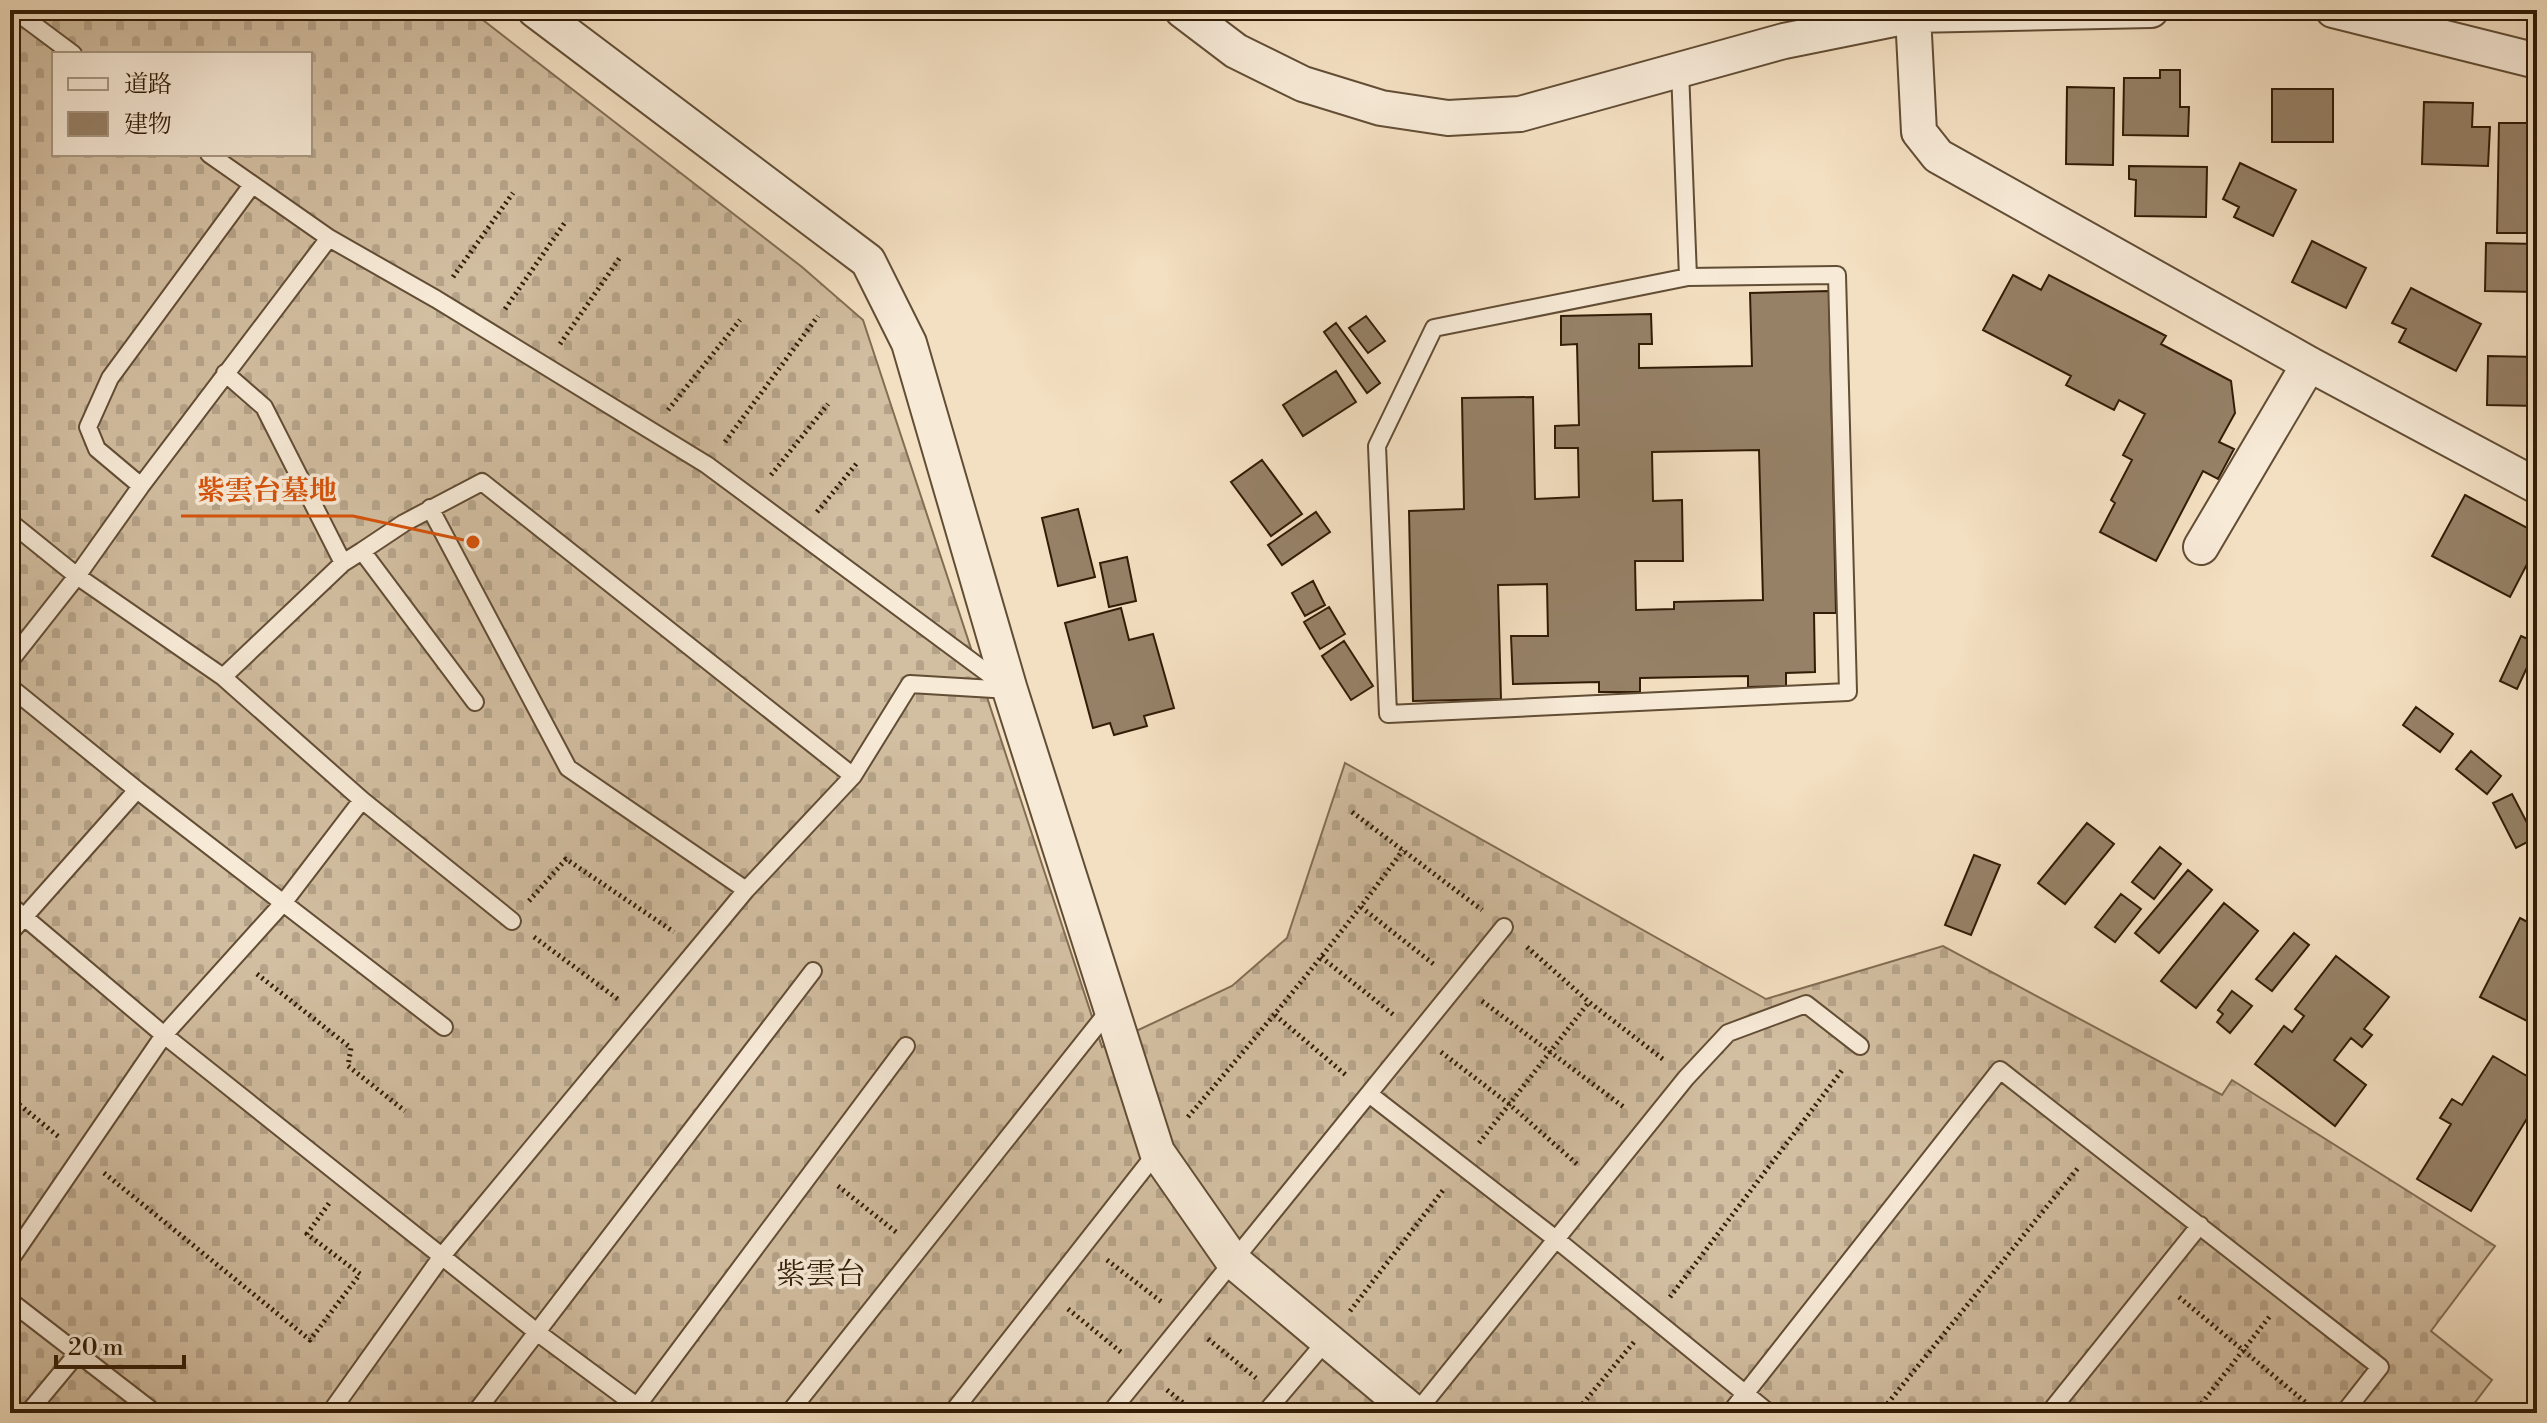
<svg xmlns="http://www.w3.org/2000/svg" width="2547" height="1423" font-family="'Libre Bodoni','Noto Serif JP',serif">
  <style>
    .cemetery { fill: url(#cemetery-stones); stroke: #826d54; stroke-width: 2; fill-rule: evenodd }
    .building { fill: #968167; stroke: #311c06; stroke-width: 2; fill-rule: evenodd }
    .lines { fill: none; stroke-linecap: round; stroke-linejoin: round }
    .service-casing { stroke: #624d35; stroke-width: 20 }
    .minor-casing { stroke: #624d35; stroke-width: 38 }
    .path { stroke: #311c06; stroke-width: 5; stroke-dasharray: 2 4; stroke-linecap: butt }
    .service { stroke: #f7ead7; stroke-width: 16 }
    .minor { stroke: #f7ead7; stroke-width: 34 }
    .labels { text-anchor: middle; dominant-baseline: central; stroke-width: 7; stroke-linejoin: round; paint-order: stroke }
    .quarter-label { font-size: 30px; fill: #311c06; stroke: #f7ead7 }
    .leader { fill: none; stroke: #d6530b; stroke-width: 3 }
    .callout-dot { fill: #d6530b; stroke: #f7ead7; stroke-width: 3 }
    .callout-label { font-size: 28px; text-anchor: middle; font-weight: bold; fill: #d6530b; stroke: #f7ead7; stroke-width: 7; stroke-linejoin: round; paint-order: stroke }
  </style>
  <defs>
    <pattern id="cemetery-stones" width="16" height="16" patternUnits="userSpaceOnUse" patternTransform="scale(2)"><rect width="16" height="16" fill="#d2bea1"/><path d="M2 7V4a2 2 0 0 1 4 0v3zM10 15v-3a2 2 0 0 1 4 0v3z" fill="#b5a389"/></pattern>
  </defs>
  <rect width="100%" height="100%" fill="#f3dfc1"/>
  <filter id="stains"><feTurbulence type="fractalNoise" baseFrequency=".0025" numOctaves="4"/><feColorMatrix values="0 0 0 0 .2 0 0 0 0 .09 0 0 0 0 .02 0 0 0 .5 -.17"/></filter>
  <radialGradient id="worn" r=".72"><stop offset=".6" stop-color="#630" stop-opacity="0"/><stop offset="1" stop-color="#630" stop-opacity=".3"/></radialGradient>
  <path class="cemetery" d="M10,10H470L802,267L863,320L1102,1047L1232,986L1287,938L1345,763L1766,999L1943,946L2222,1095L2232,1080L2495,1246L2431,1331L2492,1380L2467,1413H10ZM54,54H310V154H54Z"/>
  <path class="building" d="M2160,70H2180V107H2189L2188,136L2123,135L2124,78H2160Z
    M2067,87L2114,88L2113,165L2066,164Z
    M2272,89H2333V142H2272Z
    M2424,102L2473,103L2472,127H2490L2488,166L2422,164Z
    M2499,123H2537V233H2497Z
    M2240,163L2296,190L2273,236L2234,217L2239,207L2223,199Z
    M2129,166L2207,167L2206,217L2135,216L2136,180L2129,179Z
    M2312,241L2366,268L2346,308L2292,282Z
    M2486,243L2537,244V292L2485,291Z
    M2013,275L2041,290L2049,275L2166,336L2161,344L2231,381L2235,413L2219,442L2234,449L2218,479L2203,471L2156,561L2100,532L2115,503L2111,500L2132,460L2123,455L2145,414L2119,400L2114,410L2066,385L2071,376L1983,330Z
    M2411,288L2481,324L2456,371L2399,342L2406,329L2392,323Z
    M1829,291L1836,613H1814L1815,672L1786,673V686L1748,687V676L1640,678V692H1599V682L1513,684L1511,636H1548L1547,584L1498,585L1501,699L1413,701L1409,511L1464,509L1462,398L1533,397L1535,499L1579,497L1578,448H1555V426L1579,425L1577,344L1561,345V316L1651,314L1652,344H1639V368L1752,366L1750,293ZM1759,450L1763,600L1674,602V609L1636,610L1635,561H1683L1682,500L1653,501L1652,452Z
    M1366,316L1385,341L1368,353L1349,328Z
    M1336,323L1380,383L1367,393L1324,332Z
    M2488,356L2537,357V406L2487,405Z
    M1336,371L1356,402L1303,436L1283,405Z
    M1262,460L1302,514L1271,536L1231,482Z
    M2465,495L2537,533V545L2510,597L2432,556Z
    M1078,509L1095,577L1058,586L1042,518Z
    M1316,512L1330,532L1282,565L1268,545Z
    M1127,557L1136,601L1109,607L1100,563Z
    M1313,581L1325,605L1305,616L1292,593Z
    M1329,607L1345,634L1320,649L1304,622Z
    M1121,608L1129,640L1153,634L1174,708L1144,716L1147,726L1114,735L1110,723L1093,728L1065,623Z
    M2521,636L2537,643V646L2517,689L2500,681Z
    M1344,641L1373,686L1351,700L1322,656Z
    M2416,707L2453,734L2440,752L2403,725Z
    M2471,751L2501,776L2487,794L2456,769Z
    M2512,794L2535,838L2516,848L2493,803Z
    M2087,823L2114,844L2065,904L2038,883Z
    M2160,847L2181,864L2154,899L2132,882Z
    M1974,855L2000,865L1971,935L1945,925Z
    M2188,870L2212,890L2159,953L2135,933Z
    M2121,894L2141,909L2115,942L2095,927Z
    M2224,903L2258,931L2196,1008L2161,981Z
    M2520,918L2537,927V1026L2480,997Z
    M2294,933L2309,945L2272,991L2256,979Z
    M2336,956L2389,997L2364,1029L2372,1035L2362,1047L2351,1038L2334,1060L2366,1085L2335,1126L2255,1064L2284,1026L2292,1032L2304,1016L2295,1009Z
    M2232,991L2252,1006L2230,1033L2217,1022L2223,1014L2218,1010Z
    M2493,1056L2537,1082V1102L2471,1211L2417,1179L2451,1124L2440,1118L2452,1099L2462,1105Z"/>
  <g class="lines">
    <defs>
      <path id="service" d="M14,10L73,54
        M1680,70L1688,277L1434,328L1377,446L1388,714L1848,692L1837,275L1688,277
        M209,154L329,238L436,299L707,465L1005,686
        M225,373L264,407L343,563L362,551L475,702
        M141,486L97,449L88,427L110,378L252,185
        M430,508L568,768L746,890
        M10,522L77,576L223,677L362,800L512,921
        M362,551L404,523L482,482L853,776
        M10,661L77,576L141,486L329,238
        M223,677L343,563
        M10,687L137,790L444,1027
        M10,905L164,1035L538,1333L646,1413
        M10,933L137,790
        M1369,1094L1557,1240L1769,1413
        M10,1260L164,1035L284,902L362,800
        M10,1301L155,1413
        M28,1413L77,1354
        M330,1413L442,1256L746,890L853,776L910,684L1010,690
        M475,1413L813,971
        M632,1413L906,1046
        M789,1413L1110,1009
        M952,1413L1157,1152
        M1110,1413L1504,927
        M1265,1413L1327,1340
        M1416,1413L1686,1078L1728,1033L1806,1004L1860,1046
        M1730,1413L2000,1070L2380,1367L2344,1413
        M2049,1413L2200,1225"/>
      <path id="minor" d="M535,10L868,261L909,343L1010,690L1157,1152L1233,1261L1414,1413
        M1182,10L1236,51L1303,84L1381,108L1448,118L1520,114L1784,41L1913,15L2151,10
        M2333,10L2537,61
        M1913,15L1919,132L1938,156L2309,364L2537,486
        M2201,547L2309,364"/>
    </defs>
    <use href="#service" class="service-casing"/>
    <use href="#minor" class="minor-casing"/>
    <path class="path" d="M453,277L513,193
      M505,309L566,221
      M560,344L621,256
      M668,410L740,320
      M725,442L818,316
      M771,475L828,404
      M817,512L857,463
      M1352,812L1482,910
      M529,901L566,859L674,932
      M1361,907L1436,966
      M534,937L619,1000
      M1527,947L1589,1002
      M1321,957L1395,1016
      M257,974L351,1048L348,1066L405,1111
      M1482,1001L1625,1108
      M1275,1015L1347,1076
      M1441,1052L1509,1104L1578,1165
      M10,1097L59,1137
      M1188,1117C1262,1030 1336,942 1403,850
      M1479,1143L1589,1002L1664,1060
      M104,1173L310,1340L360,1274L307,1234L330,1202
      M838,1186L896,1232
      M1107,1260L1163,1303
      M1670,1297L1843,1069
      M2179,1297L2316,1411
      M1068,1309L1122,1353
      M1350,1311L1444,1189
      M1208,1339L1256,1378
      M1167,1390L1196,1413
      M1575,1413L1634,1342
      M1880,1413L2078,1168
      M2194,1413L2270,1316"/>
    <use href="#service" class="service"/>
    <use href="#minor" class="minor"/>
  </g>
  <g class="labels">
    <g class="quarter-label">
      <text x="821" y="1275">紫雲台</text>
    </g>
  </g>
  <path class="leader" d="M473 542L353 516H181"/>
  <circle class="callout-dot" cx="473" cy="542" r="8"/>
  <g class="callout-label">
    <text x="267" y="500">紫雲台墓地</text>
  </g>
  <rect width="2547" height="1423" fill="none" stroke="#f3dfc1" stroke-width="40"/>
  <rect x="12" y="12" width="2523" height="1399" fill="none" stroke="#311c06" stroke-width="4"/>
  <rect x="20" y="20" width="2507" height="1383" fill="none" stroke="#311c06" stroke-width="2"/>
  <rect x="52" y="52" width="260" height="104" fill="#f7ead7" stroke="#a89883" stroke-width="2"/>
  <rect x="68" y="78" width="40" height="12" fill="#f7ead7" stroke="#a89883" stroke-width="2"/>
  <text x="124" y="92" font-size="24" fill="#311c06">道路</text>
  <rect x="68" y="112" width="40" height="24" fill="#968167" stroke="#a89883" stroke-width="2"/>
  <text x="124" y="132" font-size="24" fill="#311c06">建物</text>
  <path d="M56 1355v12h128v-12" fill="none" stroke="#311c06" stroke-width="4"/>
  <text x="68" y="1355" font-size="24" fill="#311c06" stroke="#f7ead7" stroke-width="6" paint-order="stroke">20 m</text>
  <rect width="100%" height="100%" filter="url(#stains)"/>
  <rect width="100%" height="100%" fill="url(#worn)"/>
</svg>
